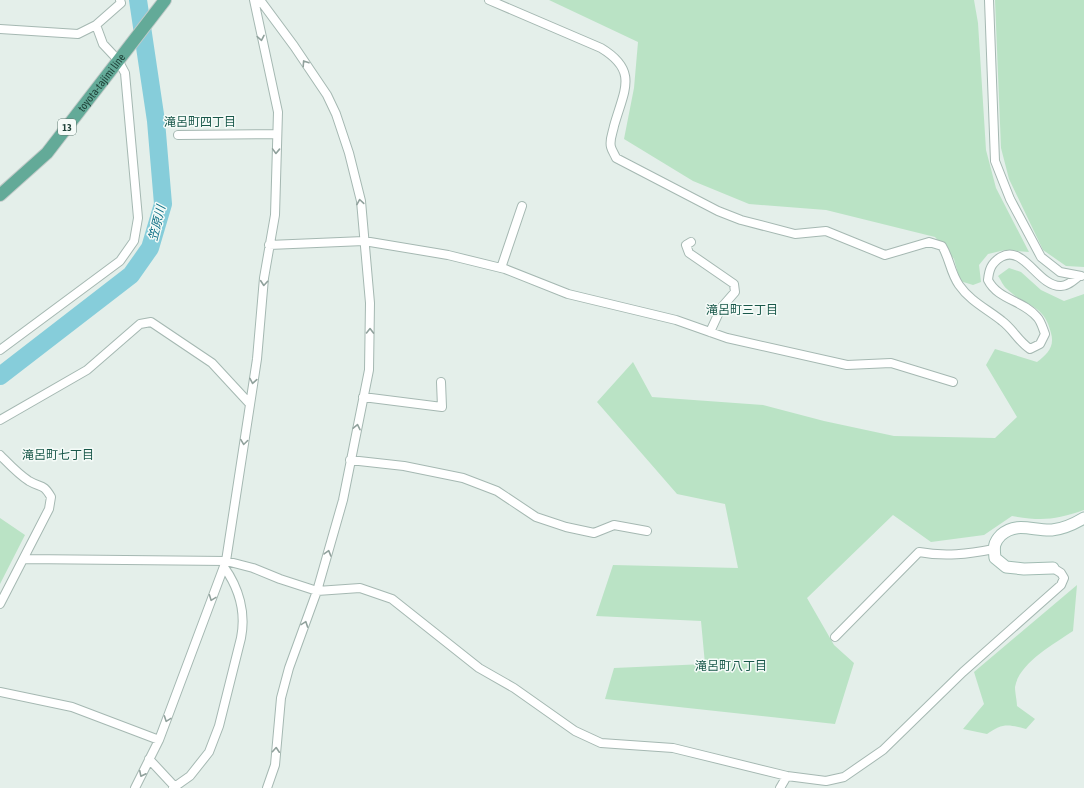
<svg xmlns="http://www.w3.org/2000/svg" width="1084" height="788" font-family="'Asap Condensed','Noto Sans JP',sans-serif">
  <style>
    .green { fill: #bae3c5 }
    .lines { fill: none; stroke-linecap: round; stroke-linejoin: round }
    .river { stroke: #86cdda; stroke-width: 18 }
    .street-casing { stroke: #a5b8b2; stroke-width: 10 }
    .secondary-casing { stroke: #a1bcb3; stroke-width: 13 }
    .primary-casing { stroke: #c1cac8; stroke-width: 14 }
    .street { stroke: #fff; stroke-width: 8 }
    .secondary { stroke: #fff; stroke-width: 11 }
    .primary { stroke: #63aa98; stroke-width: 12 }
    .oneway { stroke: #90a19c }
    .labels { text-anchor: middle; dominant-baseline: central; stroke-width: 3; stroke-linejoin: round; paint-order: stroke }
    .shield { fill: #f5fbf8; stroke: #607a73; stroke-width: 1 }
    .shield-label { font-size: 10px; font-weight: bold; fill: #20433a }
    .street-label { font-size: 11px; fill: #20433a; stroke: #f5fbf8 }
    .neighbourhood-label { font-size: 12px; fill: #19584a; stroke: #f5fbf8 }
    .water-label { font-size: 12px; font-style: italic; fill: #127388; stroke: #f5fbf8 }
  </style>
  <rect width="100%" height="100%" fill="#e4efea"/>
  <path class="green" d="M549,0H974L978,23L986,150L996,188L1029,252L1005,250L988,254L979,265L981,282L973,285L960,281L954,259L935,237L826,210L749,204L693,181L624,139L634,88L638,42Z
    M995,0H1084V267L1066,266L1043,250L1009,179L1001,148Z
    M1009,268L1021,272L1041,290L1064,301L1084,294V510C1055,520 1042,521 1012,516L984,535L931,542L893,515L807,598L834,645L854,663L835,724L605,699L614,668L705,664L701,621L596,616L613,565L738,568L725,504L677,494L597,402L633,362L652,397L763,405L824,421L894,436L995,438L1017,417L986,365L995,349L1037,362C1047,354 1055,347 1051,333C1044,303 1025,307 1007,289C1003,286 1001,280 998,276Z
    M0,518L25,535L0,584Z
    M1077,585L1073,631C1054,644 1019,663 1015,687C1015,693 1017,701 1017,706L1035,719L1026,729C1008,724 1002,723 987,734L963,729L984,704L974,672Z"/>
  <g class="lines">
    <path class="river" d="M0,376L131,275L150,248L163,204L156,121L138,0"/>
    <defs>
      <path id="street" d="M260,0L294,46L327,95L336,114L349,153L361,201L370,303L369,370L343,500L317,591L289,668L281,698L275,765L267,788
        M489,0L601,48C639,71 624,90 614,126C613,132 609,140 611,147C612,151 615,155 616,158L718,211L741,220L795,234L826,231L885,255L929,242L942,246C950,259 950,272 959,285C970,301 987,309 1002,321C1013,329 1018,341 1030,349L1040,344L1045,334C1043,329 1041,321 1037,317C1023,300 998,300 988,280C989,270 991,263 1001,257C1024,244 1038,287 1061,286C1068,286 1074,280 1079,276
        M989,0L995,161L1010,199L1041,257L1060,272L1081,276
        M0,29L78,34L96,25L121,3L120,0
        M178,135L277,134
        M691,242L686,245L689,253L734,284L735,292L721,308L710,332
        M269,245L364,241L448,255L505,269L568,294L676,320L727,338L847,365L891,363L953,382
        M501,268L522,206
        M0,350L120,261L134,241L138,218L125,73L118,60L103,44L96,25
        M363,397L442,407L441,382
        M0,420L87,370L140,324L151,322L212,363L249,403
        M0,455C9,464 18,474 29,481C41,488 43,483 51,497L49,509L0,604
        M350,460L404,466L463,478L497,491L536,517L566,527L594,533L614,525L647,531
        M24,559L226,561L253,568L280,579L317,591L360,588L392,599L479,668L514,688L575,731L601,743L673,748L787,776L826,781L844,777L883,750L963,672L1061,585L1064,578L1061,573L1053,568
        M835,637L919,552C945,557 968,554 994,549
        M0,692L72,707L159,740
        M149,759L176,788
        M135,788L159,740L226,561L257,359L264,278L275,215L278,112L254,0
        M173,788L190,776L209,752L219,726L241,638C246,613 239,588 224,567
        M780,788L787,776"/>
      <path id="secondary" d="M1053,568L1024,569L1006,567L995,558C994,548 993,543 1001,535C1017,521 1033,531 1052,530C1063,529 1074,524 1084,518"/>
      <g id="primary">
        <path id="s1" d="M0,195L47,153L165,0"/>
      </g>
    </defs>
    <use href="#street" class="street-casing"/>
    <use href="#secondary" class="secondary-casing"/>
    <use href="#primary" class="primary-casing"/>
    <use href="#street" class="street"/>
    <use href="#secondary" class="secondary"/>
    <use href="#primary" class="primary"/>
  </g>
  <defs><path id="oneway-chevron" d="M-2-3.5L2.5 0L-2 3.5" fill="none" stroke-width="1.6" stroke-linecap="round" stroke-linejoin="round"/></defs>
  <g class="oneway">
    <use href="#oneway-chevron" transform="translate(261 38) rotate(79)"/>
    <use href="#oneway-chevron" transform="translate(305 63) rotate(-123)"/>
    <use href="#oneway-chevron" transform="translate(276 151) rotate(92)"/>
    <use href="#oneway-chevron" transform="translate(360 202) rotate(-99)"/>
    <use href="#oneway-chevron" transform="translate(264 283) rotate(95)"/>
    <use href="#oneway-chevron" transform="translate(370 331) rotate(-89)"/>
    <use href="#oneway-chevron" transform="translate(253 381) rotate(100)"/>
    <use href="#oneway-chevron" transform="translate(357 427) rotate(-78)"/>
    <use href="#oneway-chevron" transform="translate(244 442) rotate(98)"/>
    <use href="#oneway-chevron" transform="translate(328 553) rotate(-74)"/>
    <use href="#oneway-chevron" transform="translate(212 598) rotate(111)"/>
    <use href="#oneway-chevron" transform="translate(305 624) rotate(-70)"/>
    <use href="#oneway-chevron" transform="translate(167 719) rotate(110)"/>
    <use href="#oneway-chevron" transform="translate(276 750) rotate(-86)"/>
    <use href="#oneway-chevron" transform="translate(142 774) rotate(116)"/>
  </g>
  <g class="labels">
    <rect class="shield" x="58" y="119" width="18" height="16" rx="3"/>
    <g class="shield-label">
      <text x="67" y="127">13</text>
    </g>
    <g class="street-label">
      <text stroke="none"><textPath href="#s1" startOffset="152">toyota-tajimi line</textPath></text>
    </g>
    <g class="neighbourhood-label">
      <text x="200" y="122">滝呂町四丁目</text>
      <text x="742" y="310">滝呂町三丁目</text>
      <text x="58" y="455">滝呂町七丁目</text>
      <text x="731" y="666">滝呂町八丁目</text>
    </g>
    <g class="water-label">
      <text transform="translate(157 223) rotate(-76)">笠原川</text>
    </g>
  </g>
</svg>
